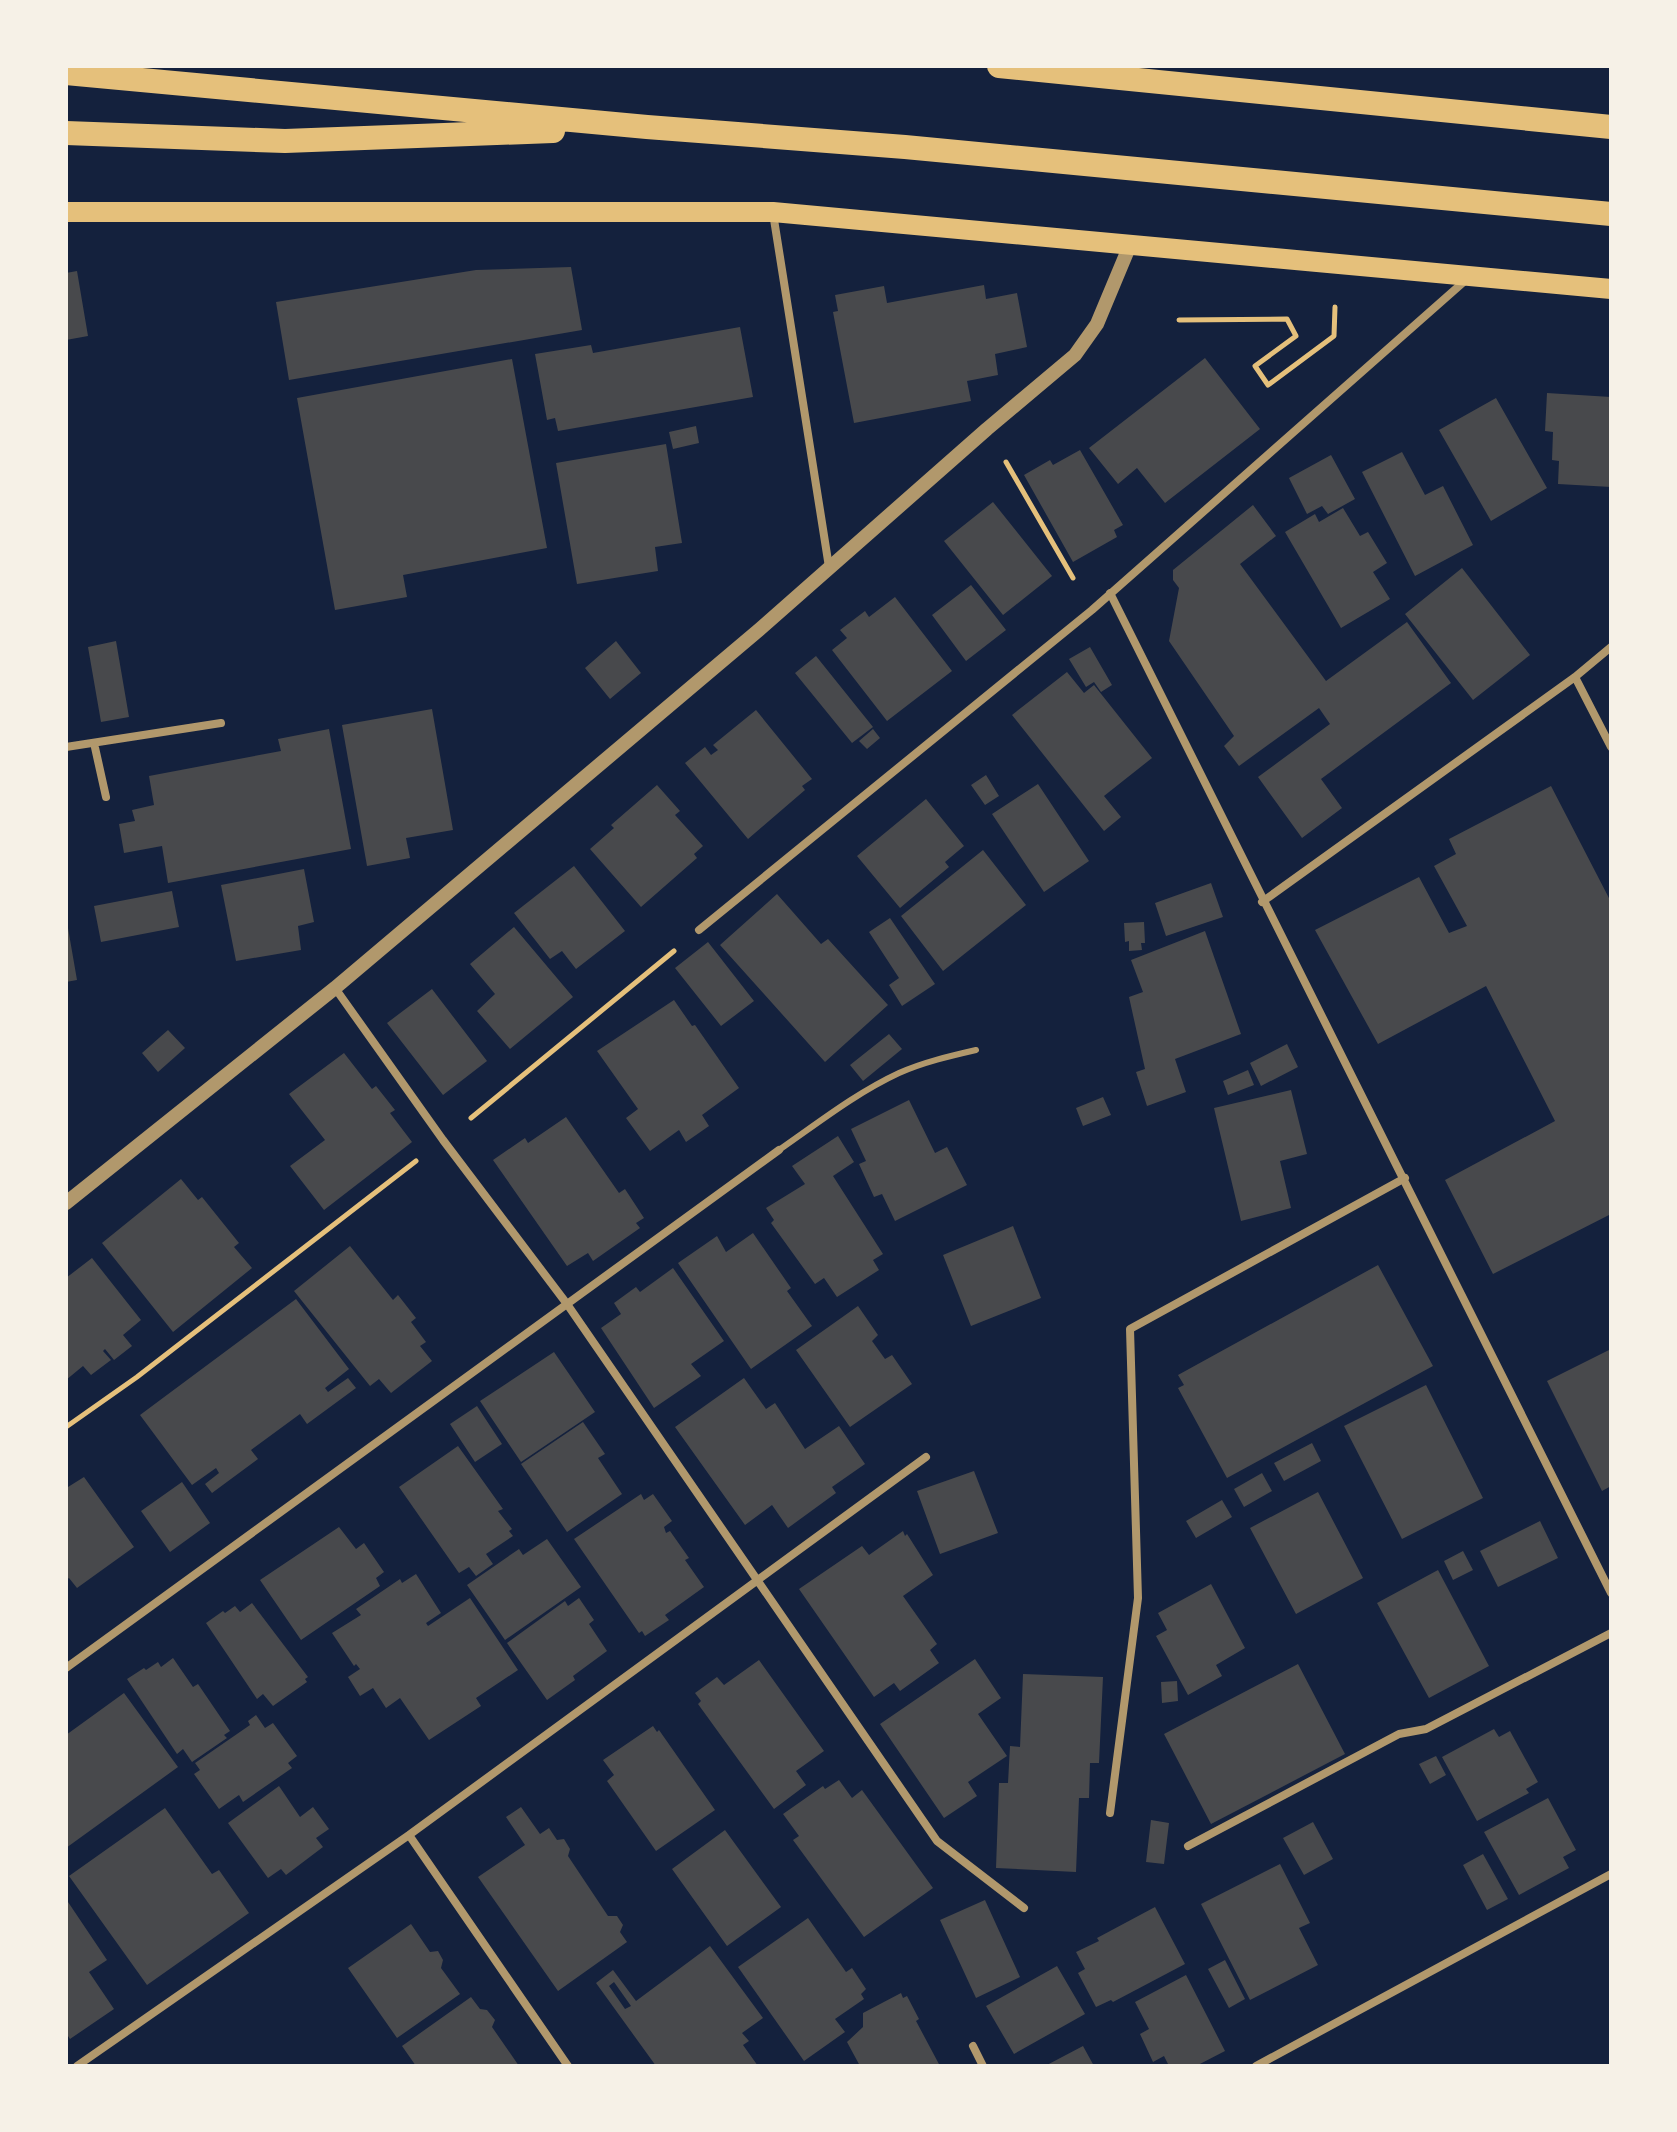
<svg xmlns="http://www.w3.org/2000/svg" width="1677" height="2132" font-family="'Zilla Slab',serif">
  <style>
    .building { fill: #48494c; fill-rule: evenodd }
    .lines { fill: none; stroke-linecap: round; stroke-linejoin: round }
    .path { stroke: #e5c07b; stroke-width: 5 }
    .service { stroke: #b1986c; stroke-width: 6 }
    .minor { stroke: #b1986c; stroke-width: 8 }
    .tertiary { stroke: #b1986c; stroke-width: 14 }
    .primary { stroke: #e5c07b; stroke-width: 20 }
    .motorway { stroke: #e5c07b; stroke-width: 24 }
  </style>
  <rect width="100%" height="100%" fill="#14213d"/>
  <path class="building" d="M571,267L582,330L289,380L276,302L476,270Z
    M77,271L88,336L66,340V273Z
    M984,285L986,299L1017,293L1027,347L995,354L998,375L967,381L971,401L854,423L833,312L838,311L835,295L884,286L887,303Z
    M740,327L753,397L558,431L555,418L547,420L535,354L591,345L593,353Z
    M1205,358L1260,429L1165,503L1137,468L1118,484L1089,448Z
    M512,359L547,548L403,575L407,597L335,610L297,398Z
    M1547,393L1611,397V487L1558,484L1559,461L1552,460L1553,432L1545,431Z
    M1496,398L1547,488L1491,521L1439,430Z
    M696,426L699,443L673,449L669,432Z
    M666,444L682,543L655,547L658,571L577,584L556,463Z
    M1080,450L1123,525L1114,530L1117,537L1073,562L1024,475L1050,460L1053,465Z
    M1402,452L1425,495L1443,486L1473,545L1415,576L1362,472Z
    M1331,455L1355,499L1328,514L1322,506L1307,514L1289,478Z
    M993,502L1052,576L1003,615L944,541Z
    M1253,505L1276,536L1240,564L1326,681L1407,622L1451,683L1321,779L1342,808L1302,838L1258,777L1330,724L1319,708L1239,766L1224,746L1234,736L1169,641L1179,588L1173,580V570Z
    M1343,508L1360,536L1368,532L1387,563L1373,572L1390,599L1341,628L1285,532L1315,514L1319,522Z
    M1462,568L1530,655L1473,700L1405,614Z
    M971,585L1006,630L966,661L932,615Z
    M895,597L952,671L887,721L832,650L847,638L840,630L865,611L869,617Z
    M116,641L129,717L101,722L88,647Z
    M616,641L641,673L610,699L585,668Z
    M1090,647L1112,685L1101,692L1094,682L1086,687L1069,659Z
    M816,656L873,727L852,743L795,673Z
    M1067,672L1084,693L1094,685L1152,758L1104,796L1121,817L1104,831L1012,715Z
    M432,709L453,830L406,838L410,858L367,866L342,725Z
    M756,710L812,779L802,786L805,790L748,839L685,763L705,747L711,755L718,750L713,745Z
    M329,729L351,849L168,883L162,846L124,853L119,824L135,821L132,810L154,805L149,776L281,751L278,739Z
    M873,729L880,738L867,749L859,741Z
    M986,775L999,796L985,805L971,785Z
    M1038,784L1089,861L1044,892L992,814Z
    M657,785L680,811L675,815L703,846L694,854L697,858L641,907L590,849L614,828L611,825Z
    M1551,786L1611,902V1214L1493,1274L1445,1180L1555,1121L1486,986L1378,1044L1315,930L1419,877L1449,933L1467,926L1434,866L1456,854L1449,839Z
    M926,799L964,846L945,862L949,867L900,908L857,856Z
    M983,850L1026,905L943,971L901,916Z
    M574,866L625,931L576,969L562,951L550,959L514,913Z
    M304,869L314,922L298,926L301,950L236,961L221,885Z
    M1211,883L1223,917L1166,936L1155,903Z
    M172,891L179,927L101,942L94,906Z
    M777,894L821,944L828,939L888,1005L825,1062L720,945Z
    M890,918L935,984L902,1006L889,985L899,978L869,932Z
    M1144,922L1145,943H1141L1142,950L1129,951V941L1125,942L1124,923Z
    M514,927L573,997L510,1049L477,1011L495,994L470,964Z
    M68,928L77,980L66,982V929Z
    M1205,931L1241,1034L1175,1059L1186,1092L1147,1106L1136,1072L1145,1069L1129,997L1143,992L1131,960Z
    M708,942L754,1001L721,1026L675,968Z
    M432,989L487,1061L443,1095L387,1023Z
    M674,1000L692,1026L695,1025L739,1088L702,1115L709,1126L686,1142L679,1130L650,1151L626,1118L638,1109L597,1051Z
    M168,1030L185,1048L158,1072L142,1053Z
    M889,1034L902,1049L863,1081L850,1065Z
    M1287,1044L1298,1067L1261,1086L1250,1063Z
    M344,1053L372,1089L376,1086L395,1110L390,1113L412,1142L324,1210L290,1166L325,1140L289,1094Z
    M1248,1070L1254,1085L1228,1095L1223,1081Z
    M1291,1090L1307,1154L1280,1161L1291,1208L1241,1221L1214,1108Z
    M1103,1097L1111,1115L1083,1126L1076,1108Z
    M909,1100L935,1153L947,1147L967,1185L895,1221L882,1194L874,1197L859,1164L866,1161L851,1129Z
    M566,1117L619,1193L625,1189L644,1218L636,1223L640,1228L593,1261L588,1253L567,1266L493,1160L525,1138L528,1143Z
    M838,1136L854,1162L833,1176L883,1254L873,1260L879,1270L837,1297L824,1278L815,1284L771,1223L774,1220L766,1208L805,1184L792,1166Z
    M181,1179L198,1200L202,1197L239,1243L234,1247L252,1268L173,1332L102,1243Z
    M1013,1226L1041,1298L971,1326L943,1255Z
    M753,1233L791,1288L787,1291L812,1326L751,1369L678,1263L717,1236L726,1252Z
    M350,1246L393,1300L398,1295L416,1318L411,1322L426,1342L420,1346L432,1361L391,1393L379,1379L370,1386L294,1291Z
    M92,1258L141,1320L123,1335L132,1346L114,1360L105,1349L103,1351L111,1360L91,1375L83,1366L66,1380V1278Z
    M1378,1265L1433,1366L1227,1478L1178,1388L1184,1385L1178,1375Z
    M673,1268L724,1341L691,1364L701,1376L654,1408L601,1328L621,1314L614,1303L636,1287L640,1292Z
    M296,1299L349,1369L325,1388L328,1392L348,1378L356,1388L307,1424L300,1414L251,1450L258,1459L212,1493L205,1484L219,1473L216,1468L192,1485L140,1415Z
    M858,1306L878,1335L872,1341L885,1359L892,1355L912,1384L850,1427L796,1350Z
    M1611,1349V1486L1602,1491L1547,1381Z
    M554,1352L595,1412L521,1462L480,1401Z
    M744,1378L766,1409L775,1403L805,1449L839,1426L865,1464L832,1487L836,1493L788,1528L772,1505L745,1525L675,1427Z
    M1426,1385L1483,1498L1402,1539L1344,1426Z
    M477,1406L502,1444L475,1462L450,1424Z
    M583,1422L605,1454L598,1458L622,1494L567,1532L521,1464Z
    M1312,1443L1321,1461L1284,1481L1274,1463Z
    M458,1446L503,1509L498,1511L512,1529L509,1531L513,1536L486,1554L493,1564L476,1576L469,1567L459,1573L399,1487Z
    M974,1471L998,1533L940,1554L917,1491Z
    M1262,1473L1272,1491L1244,1507L1234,1489Z
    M84,1477L134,1547L77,1588L69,1578L66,1580V1484L68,1487Z
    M182,1482L210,1523L170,1552L141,1511Z
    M1318,1492L1363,1578L1296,1614L1250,1528Z
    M641,1494L644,1500L653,1494L672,1521L664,1527L666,1533L670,1531L689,1558L685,1560L704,1587L665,1615L669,1620L645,1636L642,1631L639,1633L574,1539Z
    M1222,1500L1232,1517L1196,1538L1186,1521Z
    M1540,1521L1558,1558L1498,1587L1480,1551Z
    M339,1527L356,1549L364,1543L384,1572L376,1578L380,1586L301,1640L260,1580Z
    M903,1531L905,1536L907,1534L933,1575L903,1596L937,1644L930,1650L939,1663L900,1691L894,1683L874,1697L799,1589L862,1546L869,1555Z
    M547,1539L581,1587L505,1640L467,1585L519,1549L523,1555Z
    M1463,1551L1473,1570L1453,1580L1444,1561Z
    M1438,1570L1489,1666L1429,1698L1377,1603Z
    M416,1574L441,1613L426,1623L428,1626L470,1598L518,1670L476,1698L481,1706L429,1740L400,1698L386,1708L373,1688L360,1696L348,1677L360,1669L356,1664L354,1666L332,1633L361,1615L356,1609L400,1579L402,1583Z
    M1211,1584L1245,1648L1216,1665L1222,1676L1188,1695L1156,1636L1167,1630L1158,1613Z
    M579,1598L594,1620L589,1624L607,1651L573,1676L575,1680L547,1700L507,1643L565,1601L568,1606Z
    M252,1603L308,1677L305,1679L307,1682L273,1706L263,1694L257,1699L206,1623L223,1611L225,1613L235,1606L240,1612Z
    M173,1658L193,1687L198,1684L230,1731L224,1735L227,1738L192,1762L183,1749L177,1754L127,1679L144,1668L146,1670L158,1662L161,1667Z
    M975,1659L1001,1698L978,1714L1007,1756L968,1782L977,1796L944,1818L880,1724Z
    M759,1660L824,1751L796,1771L806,1785L774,1809L698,1704L701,1701L695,1693L717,1677L724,1685Z
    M1298,1664L1345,1754L1211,1824L1164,1734Z
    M1023,1674L1103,1677L1099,1763H1090L1089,1798H1079L1076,1872L996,1868L999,1783H1008L1010,1746L1020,1747Z
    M1177,1681L1178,1701L1162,1703L1161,1682Z
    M124,1693L178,1767L66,1848V1735Z
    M256,1715L265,1728L273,1723L297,1756L288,1763L292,1768L243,1802L239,1795L219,1809L194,1774L200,1770L195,1763L250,1725L248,1721Z
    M653,1726L657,1732L659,1730L715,1810L656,1851L607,1781L614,1775L603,1760Z
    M1494,1729L1499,1737L1510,1731L1538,1782L1526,1789L1529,1793L1477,1821L1442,1757Z
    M1436,1756L1446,1775L1430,1784L1419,1764Z
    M839,1780L852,1798L862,1790L933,1888L864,1937L793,1840L799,1836L783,1814L823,1786L825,1789Z
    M279,1786L300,1817L313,1807L329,1829L316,1838L323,1847L286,1875L281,1869L268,1878L228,1823Z
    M1548,1798L1576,1850L1563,1857L1569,1868L1519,1895L1484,1832Z
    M521,1807L540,1834L549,1828L557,1840L564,1839L570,1849L568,1856L608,1916H617L623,1925L620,1932L627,1942L558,1991L478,1877L525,1845L506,1817Z
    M165,1808L212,1874L219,1870L249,1913L147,1985L69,1876Z
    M1151,1820L1169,1823L1164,1864L1146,1862Z
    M1313,1822L1333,1859L1304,1875L1283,1838Z
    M725,1830L781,1907L727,1946L672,1869Z
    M1483,1854L1508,1899L1487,1910L1463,1865Z
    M1280,1864L1310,1923L1299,1928L1318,1965L1250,2000L1201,1904Z
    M66,1899L107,1960L89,1972L114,2009L70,2039L66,2033Z
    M985,1900L1020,1977L976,1998L940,1920Z
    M1155,1907L1185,1964L1113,2002L1111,2000L1096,2007L1078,1973L1085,1969L1076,1952L1099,1941L1097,1938Z
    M808,1918L846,1972L852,1968L866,1989L861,1994L864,1999L835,2019L845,2032L804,2061L738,1967Z
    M411,1924L430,1952L438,1951L443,1960L441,1968L460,1994L397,2038L348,1968Z
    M710,1946L763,2018L742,2033L749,2041L743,2045L758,2066H656L596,1983L613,1970L636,2001ZM614,1982L631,2006L625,2009L609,1986Z
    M1225,1960L1245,1999L1229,2008L1208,1969Z
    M1057,1966L1085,2014L1014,2054L986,2006Z
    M1186,1975L1225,2051L1196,2066H1169L1164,2056L1153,2062L1140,2034L1149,2029L1135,2002Z
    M901,1993L903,1998L907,1996L919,2019L916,2021L940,2066H860L847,2042L863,2027V2013Z
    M471,1997L480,2009L487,2010L495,2020L492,2027L519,2066H416L402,2046Z
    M1083,2046L1094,2066H1045Z"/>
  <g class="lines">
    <path class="path" d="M1179,320L1287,319L1296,336L1255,366L1268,385L1334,336L1335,307
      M1006,462L1073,578
      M471,1118L674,951
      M66,1427L137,1377L416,1161"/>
    <path class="service" d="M779,1150C818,1123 856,1093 899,1073C924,1062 950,1056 976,1050"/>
    <path class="minor" d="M773,213L829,567
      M1110,593C1275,928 1445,1259 1611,1593
      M1575,677L1611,747
      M94,743L106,797
      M66,747L221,723
      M1262,902L1575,677L1611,647
      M699,930L1092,610L1467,279
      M335,988L443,1140L567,1304L937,1841L1024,1908
      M66,1668L779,1150
      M1110,1813L1138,1598L1130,1329L1405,1178
      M409,1835L568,2066
      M1188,1846L1399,1734L1426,1729L1611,1633
      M973,2046L983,2066
      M77,2066L409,1835L926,1457
      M1256,2066L1611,1874"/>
    <path class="tertiary" d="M66,1203L335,988L760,629L987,429L1075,355L1097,324L1130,245"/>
    <path class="primary" d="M66,212H773L1611,289"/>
    <path class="motorway" d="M999,66L1611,127
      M66,73L647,127L905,147L1611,214
      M66,133L285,141L553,131"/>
  </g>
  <rect width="1677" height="2132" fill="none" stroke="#f6f1e7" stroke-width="136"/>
</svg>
